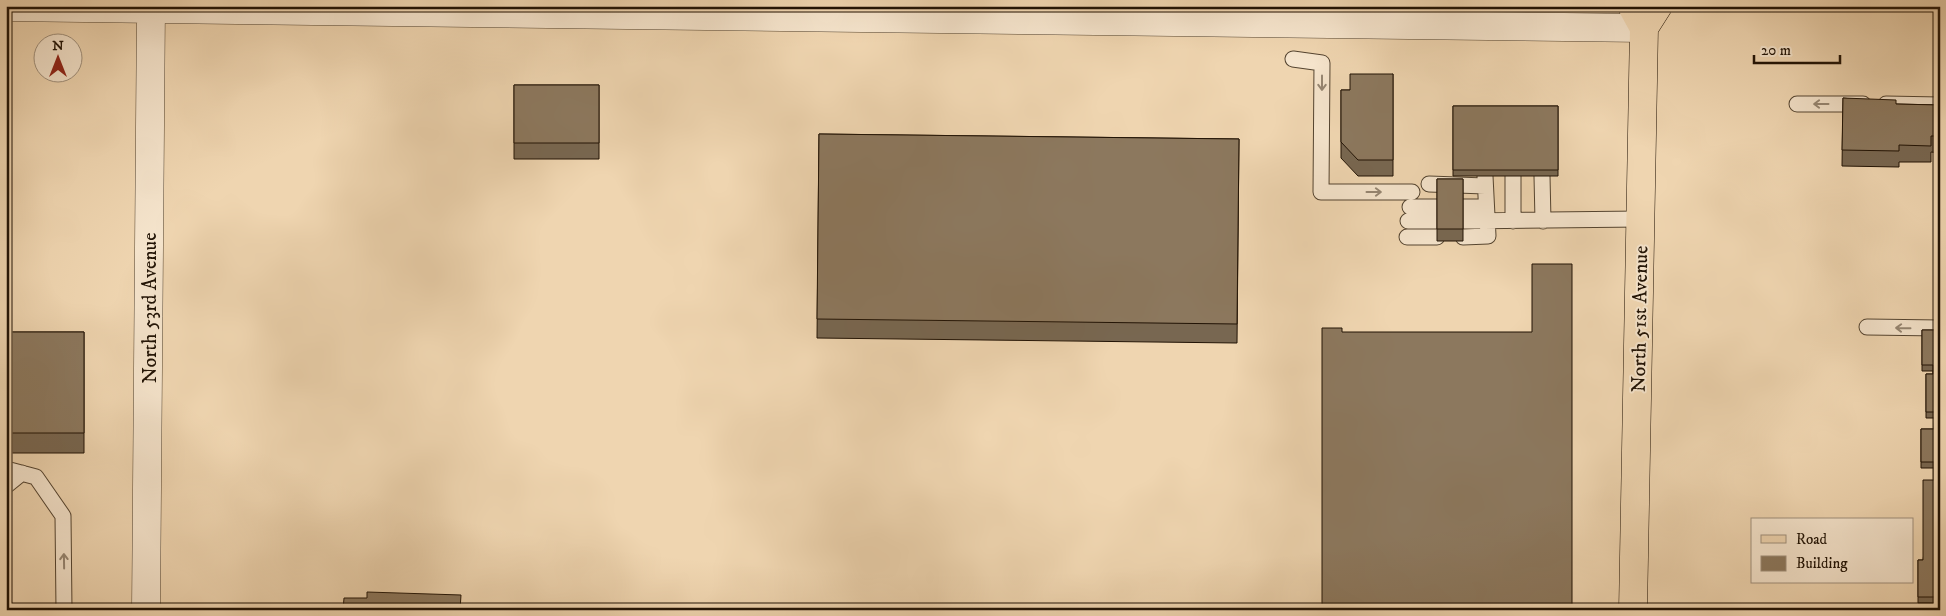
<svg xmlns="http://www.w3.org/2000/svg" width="1946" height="616" font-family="'IM FELL DW Pica',serif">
<rect width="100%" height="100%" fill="#efd5b0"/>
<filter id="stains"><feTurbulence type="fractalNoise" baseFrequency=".004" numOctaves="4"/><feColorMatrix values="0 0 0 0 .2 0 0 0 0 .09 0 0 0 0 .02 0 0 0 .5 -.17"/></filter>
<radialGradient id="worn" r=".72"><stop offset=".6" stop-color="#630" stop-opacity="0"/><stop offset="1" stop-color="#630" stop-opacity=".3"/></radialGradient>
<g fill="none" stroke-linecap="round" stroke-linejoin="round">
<defs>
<path id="lane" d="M1293 59 1322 63 1321 192H1412
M1797 104H1863
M1886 104 1940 105
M1513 176V221
M1542 176 1543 221
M1429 184 1485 186
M1410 207H1437
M1463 207H1486
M1408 221H1437
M1463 221 1641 219
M1407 237H1437
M1463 237 1488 236 1485 176
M1867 327 1940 328
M6 469 36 477 63 516 64 610
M6 486 22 473"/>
<path id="street" d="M6 7 1644 28
M146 610 151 6"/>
<path id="primary" d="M1632 6 1644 28
M1633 610 1644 28 1658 6"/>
</defs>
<use href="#lane" stroke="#544430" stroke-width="17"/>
<use href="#street" stroke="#544430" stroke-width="29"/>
<use href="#primary" stroke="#211305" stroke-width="29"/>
<use href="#lane" stroke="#f5e4cc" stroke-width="15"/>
<use href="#street" stroke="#f5e4cc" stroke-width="28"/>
<use href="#primary" stroke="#efd5b0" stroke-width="28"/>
</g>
<path fill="#786751" stroke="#211305" d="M1393 74V176H1358L1341 158V90H1350Z
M514 85H599V159H514Z
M1843 98 1896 104 1940 105V153L1931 152V162H1899V167L1842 166Z
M1453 106H1558V176H1453Z
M819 134 1239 139 1237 343 817 338Z
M1437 179H1463V241H1437Z
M1922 330H1940V603H1918V560H1923L1934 480V468H1921V429H1934V418H1926V374H1933V371H1922Z
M6 332H84V453H6Z"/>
<path fill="#8c785e" stroke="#211305" d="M1350 74H1393V160H1358L1341 142V90H1350Z
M514 85H599V143H514Z
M1843 98 1896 100V104L1940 105V136H1931V146L1899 145V151L1842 150Z
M1453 106H1558V170H1453Z
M819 134 1239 139 1237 324 817 319Z
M1437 179H1463V229H1437Z
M1532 264H1572V610H1322V328H1342V332H1532Z
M1922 330H1940V597H1918V560H1923V480H1934V462H1921V429H1934L1935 412H1926V374H1933V365H1922Z
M6 332H84V433H6Z
M367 592 461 595 460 610H343L344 598H367Z"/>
<defs><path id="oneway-shaft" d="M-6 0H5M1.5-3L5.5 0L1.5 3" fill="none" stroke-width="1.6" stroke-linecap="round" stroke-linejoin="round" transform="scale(1.25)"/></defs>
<g stroke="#968672">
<use href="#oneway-shaft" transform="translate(1322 83) rotate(90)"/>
<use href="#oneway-shaft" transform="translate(1821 104) rotate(-180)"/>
<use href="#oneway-shaft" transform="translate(1374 192)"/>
<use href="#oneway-shaft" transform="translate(1903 328) rotate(-179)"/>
<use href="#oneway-shaft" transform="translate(64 561) rotate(-91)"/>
</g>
<g text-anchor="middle" stroke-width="4" stroke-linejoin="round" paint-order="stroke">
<g font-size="20" fill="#211305" stroke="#f5e4cc">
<text transform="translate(149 308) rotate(-90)" y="7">North 53rd Avenue</text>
<text transform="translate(1639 319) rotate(-89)" y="7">North 51st Avenue</text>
</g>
</g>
<rect width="1946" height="616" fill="none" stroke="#efd5b0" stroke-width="25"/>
<rect x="8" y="8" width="1931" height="601" fill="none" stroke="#211305" stroke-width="2.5"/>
<rect x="12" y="12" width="1921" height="591" fill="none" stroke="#211305"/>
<rect x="1751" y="518" width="162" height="65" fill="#f5e4cc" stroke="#a0907c"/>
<rect x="1761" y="535" width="25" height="8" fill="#efd5b0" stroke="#a0907c"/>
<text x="1796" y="544" font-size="15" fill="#211305">Road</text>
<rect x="1761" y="556" width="25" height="15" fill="#8c785e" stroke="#a0907c"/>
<text x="1796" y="568" font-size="15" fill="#211305">Building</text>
<g transform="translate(58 58)"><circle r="24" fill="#f5e4cc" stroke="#a0907c"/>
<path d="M0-4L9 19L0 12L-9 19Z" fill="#8f2418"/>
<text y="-8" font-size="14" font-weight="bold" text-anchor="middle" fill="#211305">N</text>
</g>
<path d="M1754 55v8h86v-8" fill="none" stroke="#211305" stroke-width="2.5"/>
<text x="1761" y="55" font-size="15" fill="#211305" stroke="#f5e4cc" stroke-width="4" paint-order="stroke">20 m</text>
<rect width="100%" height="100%" filter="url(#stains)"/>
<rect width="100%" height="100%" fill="url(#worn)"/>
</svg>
